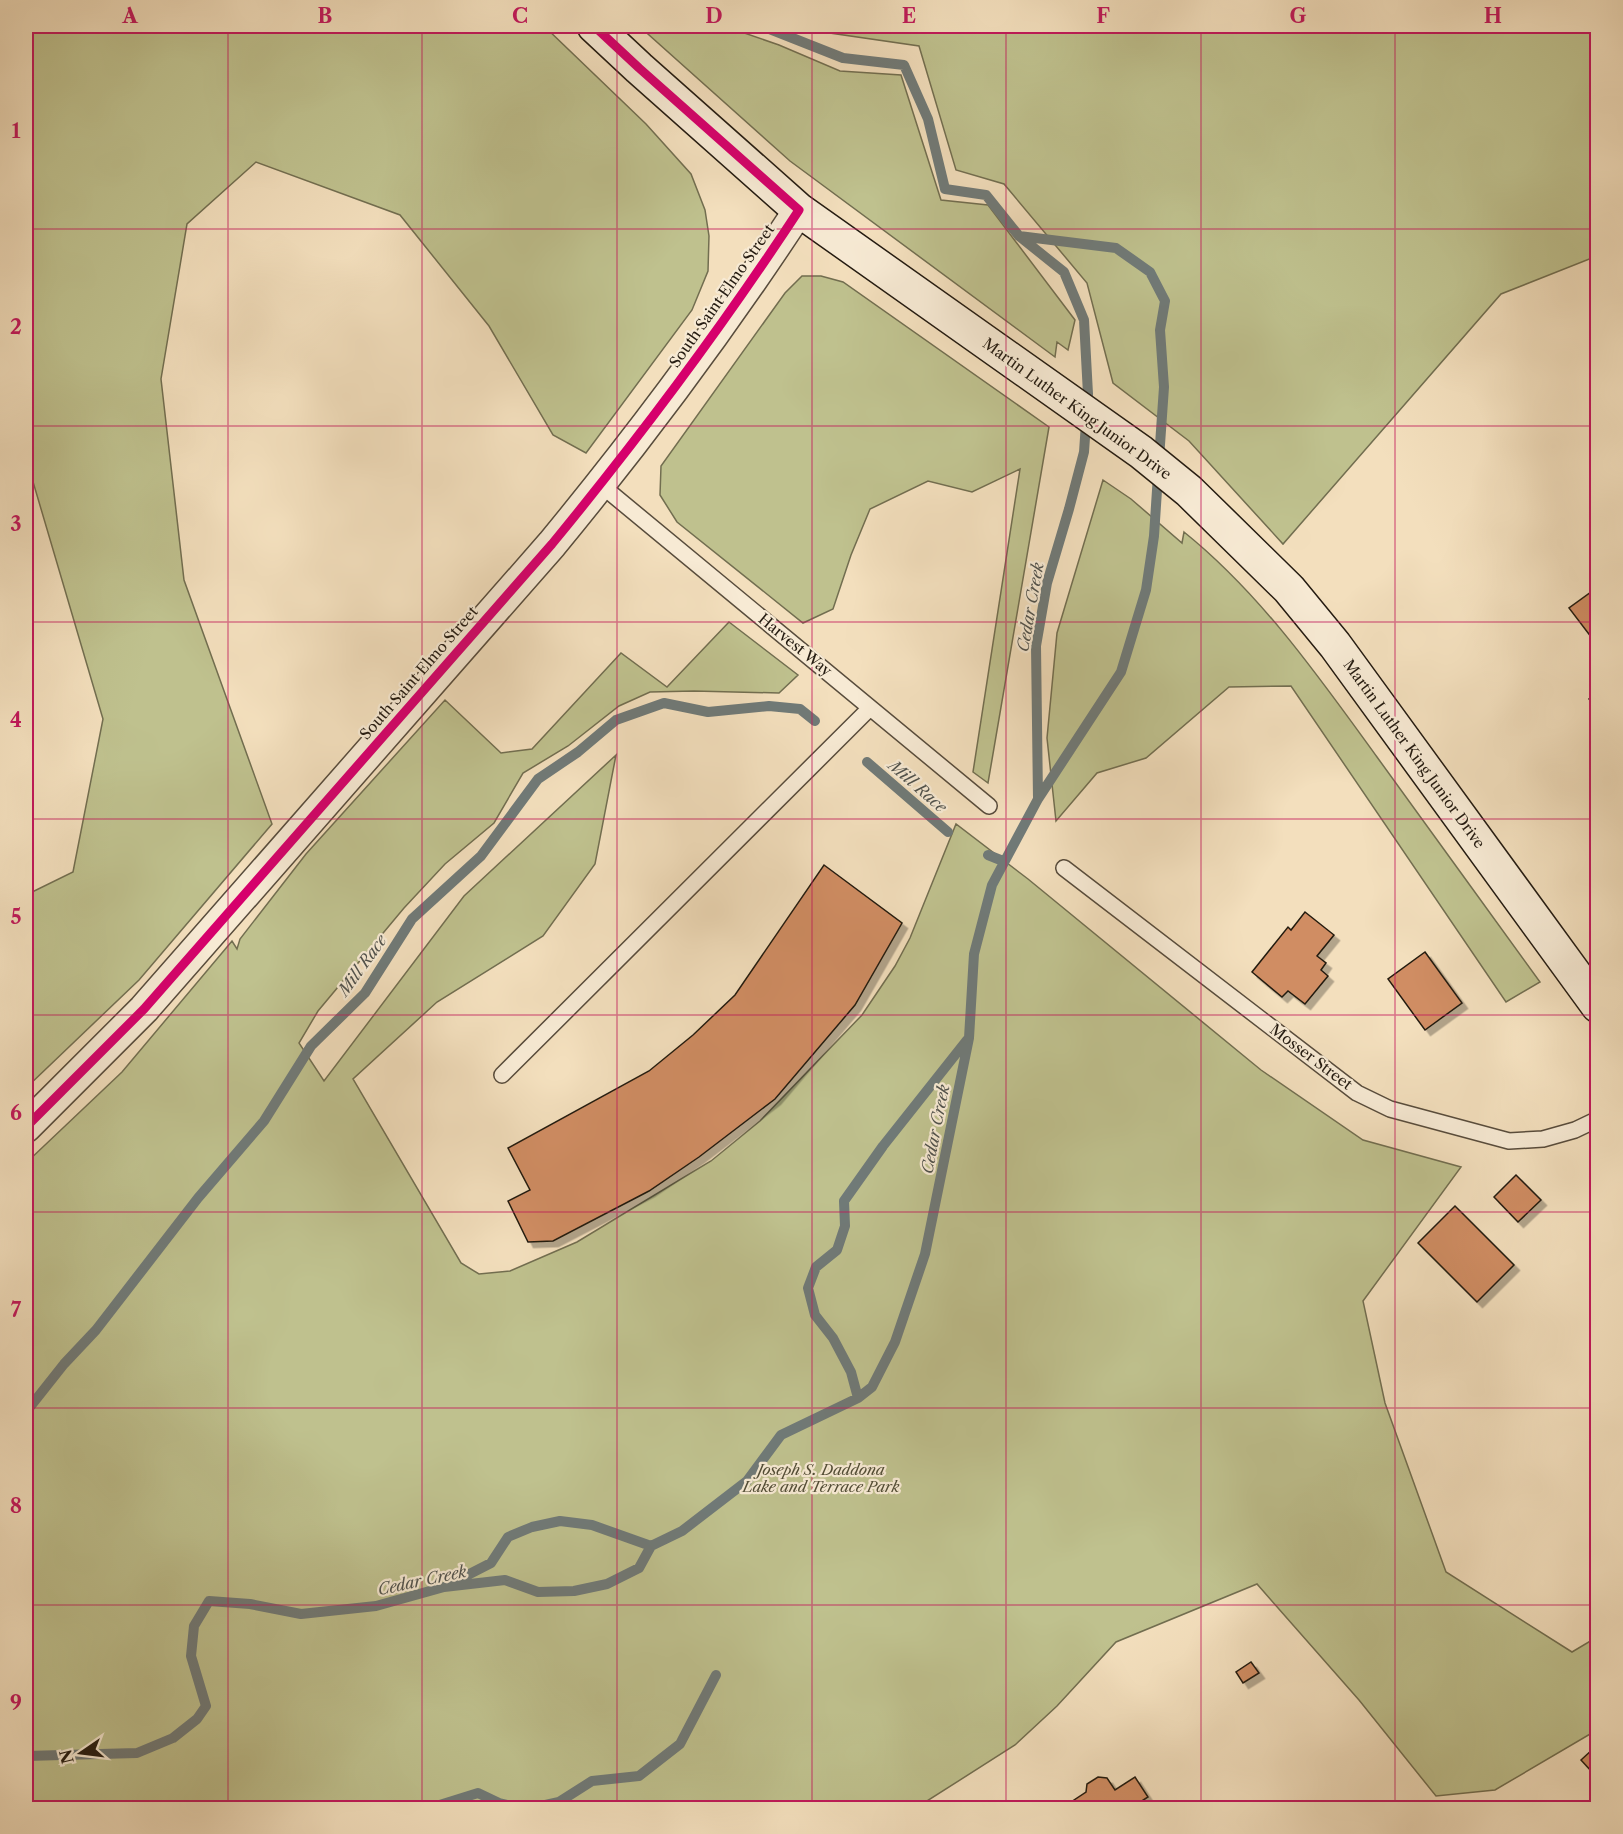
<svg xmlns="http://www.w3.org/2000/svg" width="1623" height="1834" font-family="'Libre Caslon Text',serif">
<defs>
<filter id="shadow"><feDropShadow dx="5.5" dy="5.5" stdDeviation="0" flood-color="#0004"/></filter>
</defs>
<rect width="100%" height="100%" fill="#f3dfbd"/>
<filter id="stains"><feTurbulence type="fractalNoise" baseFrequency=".00333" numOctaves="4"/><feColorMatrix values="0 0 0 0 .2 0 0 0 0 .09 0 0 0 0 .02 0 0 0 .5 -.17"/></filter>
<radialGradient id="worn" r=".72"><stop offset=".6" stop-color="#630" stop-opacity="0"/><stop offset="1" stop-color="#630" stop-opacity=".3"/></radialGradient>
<path fill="#bfc18e" stroke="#726e50" stroke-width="1.5" d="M26 26H544L646 124 691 174 705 210 709 236 708 271 692 310 586 453 553 435 489 326 400 215 256 162 187 224 161 379 184 580 272 824 139 980 26 1088V895L73 872 103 719 26 458Z
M639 26H724L779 45 840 71 901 75 941 200 988 205 1075 320 1068 350 1057 342 1055 357 790 161Z
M801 26H1597V256L1501 294 1283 544 1189 441 1113 383 1087 283 1004 184 956 170 919 46 809 30Z
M802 276H821L843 282 1049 427 988 783 973 772 1020 469 972 492 928 481 870 509 851 555 833 609 803 623 677 522 660 495 661 466 785 293Z
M1103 480 1131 499 1182 543 1184 532C1261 594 1319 677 1377 757 1431 832 1486 907 1540 982L1506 1002 1291 686 1229 687 1146 758 1097 773 1056 821 1047 738 1057 633Z
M729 622 798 675 779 693 694 691 650 692 619 706 568 746 523 773 494 823 445 864 404 908 318 1011 299 1043 324 1081 464 896 616 755 595 864 543 936 437 1002 353 1079 461 1263 479 1274 510 1271 577 1242 711 1161 760 1121 862 1015 895 966 910 938 956 824 1028 879 1261 1070 1363 1140 1461 1167 1363 1301 1385 1403 1446 1572 1572 1652 1597 1637V1730L1495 1790 1436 1796 1359 1700 1257 1584 1116 1642 1057 1706 1015 1745 916 1808H26V1163L122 1072 232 941 237 949 240 939 306 854 445 700 501 753 532 749 621 653 667 687Z"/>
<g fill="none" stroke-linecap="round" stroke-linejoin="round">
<path stroke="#707a78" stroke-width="10" d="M1019 236 1116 248 1150 272 1165 301 1160 330 1164 387 1159 459
M867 762 948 832
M1038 799 1121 672 1146 590 1154 536 1158 475
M988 855 1003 861
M858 1398 851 1372 833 1338 815 1315 808 1288 816 1267 837 1250 845 1226 844 1201 883 1146 967 1040
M26 1412 64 1364 96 1330 198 1198 264 1121 311 1046 365 993 412 919 481 856 538 779 578 752 616 720 664 703 708 712 769 706 800 709 815 721
M450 1584 491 1563 508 1537 532 1527 560 1521 592 1525 651 1546
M26 1756 137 1753 173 1738 197 1719 206 1706 191 1656 194 1626 209 1601 250 1604 301 1614 376 1606 444 1587 505 1580 538 1592 574 1591 607 1584 639 1568 651 1546 682 1531 747 1481 781 1435 858 1398 872 1387 895 1342 925 1254 969 1038 974 954 992 885 1038 799 1036 646 1047 583 1069 509 1084 452 1088 394 1084 320 1064 272 1019 236 986 195 945 189 928 119 904 65 843 58 762 26
M26 1797V1803
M430 1808 478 1793 499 1803 519 1808
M532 1808 559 1802 592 1781 639 1776 680 1744 716 1675"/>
</g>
<path fill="#d08d63" stroke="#241b11" stroke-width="1.5" filter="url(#shadow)" d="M1598 587V646L1569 608Z
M1598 693V711L1589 699Z
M824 865 902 923 855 1005 775 1099 699 1157 649 1191 553 1241 528 1242 508 1201 530 1190 508 1148 649 1071 693 1035 735 995Z
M1305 912 1334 935 1317 956 1326 963 1321 970 1328 976 1305 1004 1288 991 1282 997 1252 972 1288 927 1291 930Z
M1425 952 1462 1003 1425 1030 1388 979Z
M1516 1175 1541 1200 1518 1222 1494 1197Z
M1455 1206 1514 1265 1477 1302 1418 1243Z
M1251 1662 1259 1673 1243 1683 1236 1672Z
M1593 1749 1598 1754V1769L1593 1773 1581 1760Z
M1098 1777 1107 1778 1115 1790 1135 1777 1148 1797 1131 1808H1066L1065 1806 1086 1792 1087 1784Z"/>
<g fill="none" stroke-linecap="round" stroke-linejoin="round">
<defs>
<path id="service" d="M601 485 989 806
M1064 868 1357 1093 1390 1109 1509 1141 1543 1139 1575 1130 1598 1119
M502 1075 870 708"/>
<path id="minor" d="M26 1127 144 1009 552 544C640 437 723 326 799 210"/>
<path id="secondary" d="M594 26 639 68 799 210 1141 452 1189 491 1289 589 1335 645 1598 1006"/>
</defs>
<use href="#service" stroke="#584c3c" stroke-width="18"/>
<use href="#minor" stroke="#584c3c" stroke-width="33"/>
<use href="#secondary" stroke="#241b11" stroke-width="36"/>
<use href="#service" stroke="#f7ead4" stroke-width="15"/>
<use href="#minor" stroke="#f7ead4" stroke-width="30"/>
<use href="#secondary" stroke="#f7ead4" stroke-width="33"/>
<defs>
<path id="cycleway" d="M26 1127 144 1009 552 544C640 437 723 326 799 210L639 68 594 26"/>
</defs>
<use href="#cycleway" stroke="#f7ead4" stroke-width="13"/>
<use href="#cycleway" stroke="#d6006c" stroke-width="9"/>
</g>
<path fill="none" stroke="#c2185b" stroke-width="1.5" stroke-opacity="0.55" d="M228 26V1808M422 26V1808M617 26V1808M812 26V1808M1006 26V1808M1201 26V1808M1395 26V1808M26 229H1598M26 426H1598M26 622H1598M26 819H1598M26 1015H1598M26 1212H1598M26 1408H1598M26 1605H1598"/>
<g text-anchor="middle" stroke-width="4.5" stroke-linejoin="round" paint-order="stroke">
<g font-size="15" fill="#241b11" stroke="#f7ead4">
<text transform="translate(722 296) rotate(-55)" y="5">South Saint Elmo Street</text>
<text transform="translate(1077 409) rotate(36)" y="5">Martin Luther King Junior Drive</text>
<text transform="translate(795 645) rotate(39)" y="5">Harvest Way</text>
<text transform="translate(419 673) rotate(-49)" y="5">South Saint Elmo Street</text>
<text transform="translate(1414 754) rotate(54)" y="5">Martin Luther King Junior Drive</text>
<text transform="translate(1311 1057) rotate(37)" y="5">Mosser Street</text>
</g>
<g font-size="15" font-style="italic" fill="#524d36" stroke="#f7ead4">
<text x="821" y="1475">Joseph S. Daddona<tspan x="821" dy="17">Lake and Terrace Park</tspan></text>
</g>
<g font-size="16" font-style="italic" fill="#50524d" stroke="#f7ead4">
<text transform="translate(1030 607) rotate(-80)" y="6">Cedar Creek</text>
<text transform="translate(918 786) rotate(41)" y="6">Mill Race</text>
<text transform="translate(362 965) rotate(-54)" y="6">Mill Race</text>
<text transform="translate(935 1129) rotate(-79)" y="6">Cedar Creek</text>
<text transform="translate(422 1580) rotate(-12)" y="6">Cedar Creek</text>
</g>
</g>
<rect width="1623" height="1834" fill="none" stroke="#f3dfbd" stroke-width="66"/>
<g transform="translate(81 1753) rotate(256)" stroke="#f7ead4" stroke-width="4.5" paint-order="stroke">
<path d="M0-4.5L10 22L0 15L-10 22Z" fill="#241b11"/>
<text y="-9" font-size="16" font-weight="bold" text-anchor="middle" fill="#241b11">N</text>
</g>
<rect x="33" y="33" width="1557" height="1768" fill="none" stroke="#c2185b" stroke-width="2"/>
<g font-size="20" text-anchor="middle" font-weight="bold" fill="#c2185b">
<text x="130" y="23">A</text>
<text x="325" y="23">B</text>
<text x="520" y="23">C</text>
<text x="714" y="23">D</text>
<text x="909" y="23">E</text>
<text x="1103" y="23">F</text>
<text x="1298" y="23">G</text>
<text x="1493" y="23">H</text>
<text x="16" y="138">1</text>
<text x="16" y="334">2</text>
<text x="16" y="531">3</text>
<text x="16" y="727">4</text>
<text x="16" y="924">5</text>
<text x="16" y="1120">6</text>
<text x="16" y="1317">7</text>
<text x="16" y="1513">8</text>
<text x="16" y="1710">9</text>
</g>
<rect width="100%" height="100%" filter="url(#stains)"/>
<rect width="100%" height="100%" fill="url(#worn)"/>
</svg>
